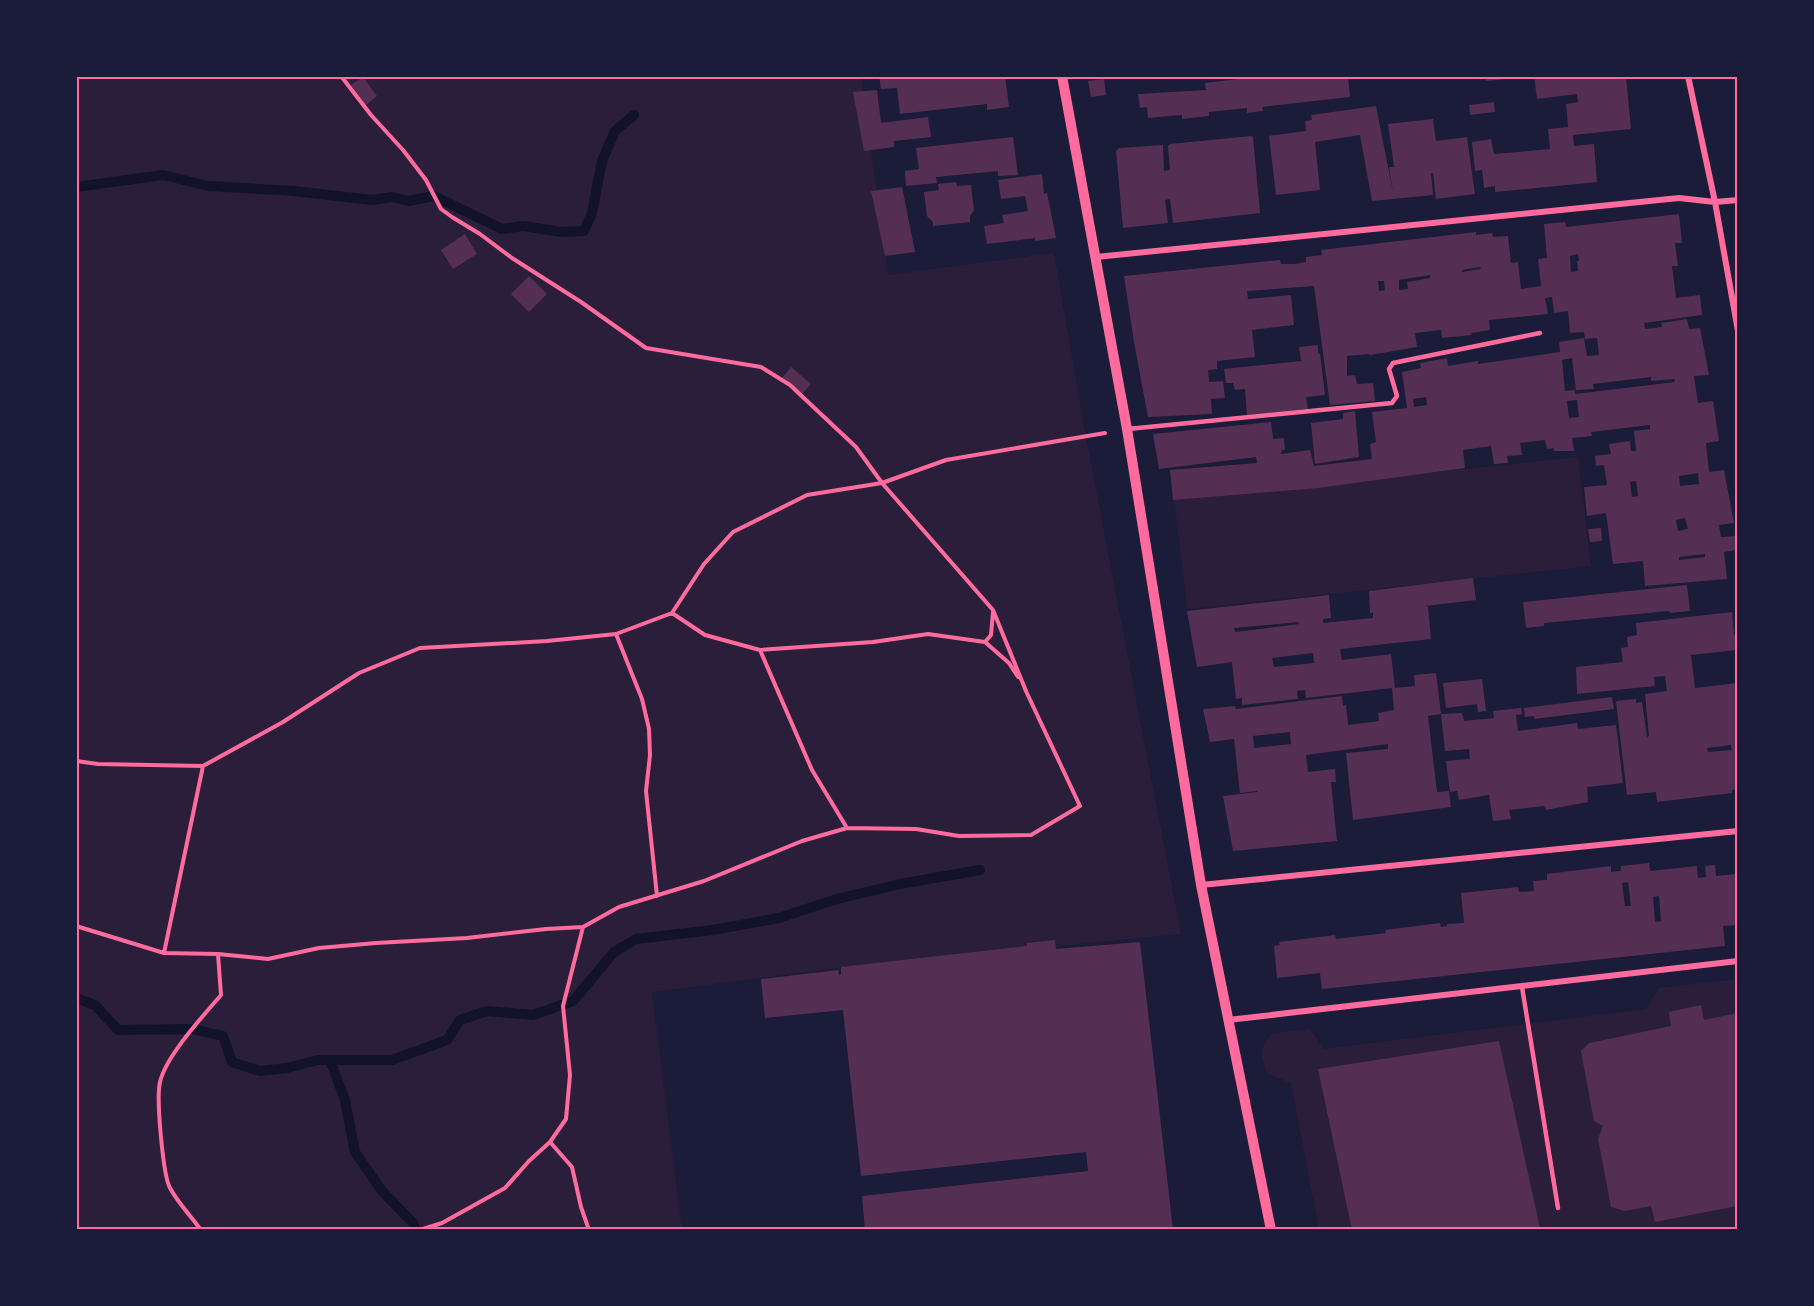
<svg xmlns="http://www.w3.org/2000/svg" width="1814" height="1306" font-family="Manrope,sans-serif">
<rect width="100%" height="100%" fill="#1b1b3a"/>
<path fill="#2a1e3b" d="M76 77H861L888 275 1054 253 1085 432 1181 934 837 968 652 992 682 1229H77Z
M1578 457 1591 566 1187 609 1174 498 1316 485Z
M1737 979V1229H1319L1291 1083 1266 1073 1261 1050 1272 1033 1310 1029 1324 1049 1646 1009 1659 988Z"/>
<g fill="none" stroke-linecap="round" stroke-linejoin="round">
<path stroke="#12122b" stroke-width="10" d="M76 187 163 175 208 186 294 191 372 200 392 197 409 201 434 196 502 229 523 226 562 232 584 231 592 213 602 161 615 131 634 115
M76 998 95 1005 118 1030 193 1029 223 1036 232 1062 260 1071 287 1068 318 1060H392L447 1040 460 1020 487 1011 533 1015 573 1001 614 952 636 939 713 930 779 918 837 899 900 884 980 870
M330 1060 345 1100 355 1152 382 1191 413 1223 416 1230"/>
</g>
<path fill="#542f53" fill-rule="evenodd" d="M879 76H1005L1009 107 987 110V104L900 114 897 88 881 89Z
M1262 76H1348L1350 97 1262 107 1263 111 1247 113V108L1209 112V116L1182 119V115L1148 118 1147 107 1140 108 1138 94 1206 90 1205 83Z
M1485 76H1517V78L1486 81Z
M1534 76H1626L1631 129 1573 135 1574 146 1594 144 1597 182 1495 192V186L1484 188 1482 170 1475 171 1472 142 1491 139 1494 154 1550 149 1548 129 1568 127 1566 104 1578 102 1577 94 1537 99Z
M363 77 377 96 366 105 351 85Z
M1104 79 1106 95 1091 97 1088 81Z
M877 90 881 123 928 117 931 137 894 141V147L864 151 853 92Z
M1494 102 1495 112 1470 115 1469 105Z
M1376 106 1393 192 1389 167H1394L1388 124 1433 119 1436 141 1467 137 1475 194 1436 199 1433 173H1431L1433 195 1372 201 1360 135 1315 142 1320 190 1276 195 1269 136 1306 131 1305 121 1312 120 1311 115Z
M1251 136 1253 137 1260 213 1173 223 1170 199 1165 200 1168 223 1123 228 1116 151 1119 148 1163 145 1164 171 1170 170 1168 146 1170 144Z
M1013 137 1018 175 998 176V171L936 177 937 183 906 186 905 171 919 169 916 148Z
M1042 174 1044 194 1047 193 1056 238 1035 241V238L987 244 984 226 1004 223 1002 215 1028 211 1025 196 1001 199 998 180Z
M956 182 957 186 971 185 974 210 970 216V222L933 226V222L927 216 924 192 939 190 938 184Z
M902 187 915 252 885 256 871 191Z
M1679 214 1682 243H1675L1678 266H1672L1676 298 1700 295 1702 315 1644 323 1645 329 1662 327 1661 323 1687 319 1689 329 1700 328 1709 375 1694 376 1698 403 1713 401 1719 441 1706 443 1709 472 1724 470 1734 523 1719 525 1721 537 1736 536 1737 544V550L1724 552 1727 579 1645 586 1643 561 1613 564 1606 513 1587 516 1584 487 1607 485 1604 465 1596 466 1595 456 1611 454 1609 444 1630 441 1631 451H1636L1634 431 1650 429V425L1591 432 1592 436 1572 438 1574 451H1554V448L1547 449 1545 440 1520 443 1522 455 1507 456 1508 463 1494 464 1491 446 1463 450 1465 468 1318 488 1173 500 1170 470 1257 463 1256 457 1159 469 1153 434 1271 422 1273 439 1284 438 1285 450H1282L1281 454 1310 450 1314 466 1372 459 1370 444 1376 442 1372 412 1407 408 1402 372 1421 368 1420 363 1447 358 1448 366 1478 361V364L1560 352 1559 342 1584 338 1587 356 1599 355 1597 338 1585 339 1584 332 1570 333 1568 311 1554 313 1552 297 1545 298 1548 314 1489 320 1490 330 1471 333 1472 335 1442 338 1441 330 1415 333 1417 347 1370 355 1369 354 1347 356V376L1355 375 1357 384 1373 383 1375 401 1330 405 1314 286 1247 291 1248 299 1291 295 1294 325 1252 330 1255 357 1217 361V369L1208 370 1209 382 1223 381 1225 398 1211 399 1212 414 1148 417 1134 342 1124 276 1280 260 1281 264H1295L1306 262V257L1322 255 1321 250 1476 232V235L1492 233 1493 237 1508 236 1511 263 1518 262 1521 289 1541 286 1538 259 1547 258 1544 224 1565 222 1566 227ZM1578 254 1579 261H1577L1578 271 1571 272 1570 256ZM1480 267 1481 269 1462 272V270ZM1430 275V278L1407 282 1408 289 1399 290V280ZM1378 281H1384L1385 290 1379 291ZM1572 358 1576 390 1594 389 1593 384 1651 377V381L1674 379 1675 382 1575 394V390L1565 391 1562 360ZM1426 397 1427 405 1414 407 1413 399ZM1577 400 1579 417 1569 418 1567 401ZM1698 473 1699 484 1680 486 1679 476ZM1636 481 1638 496 1632 497 1630 482ZM1685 518 1688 529 1678 531 1676 520ZM1705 554V557L1679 560V557Z
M465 234 477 254 453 269 441 250Z
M529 276 547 294 529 312 511 294Z
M1318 345V354L1320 353 1325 395 1306 397 1308 409 1247 415 1245 389 1235 390 1233 383H1226L1224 369 1301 361 1299 347Z
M791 367 811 384 802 394 782 378Z
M1355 411 1359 457 1315 464 1311 423 1343 419V413Z
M1601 528 1602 541 1590 542 1588 529Z
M1473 578 1476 600 1425 606 1428 607 1431 639 1340 649 1342 660 1391 654 1395 688 1415 686 1414 675 1436 673 1441 714 1428 716 1437 792 1449 791 1451 807 1353 820 1346 753 1388 749V744L1306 755 1308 772 1335 769 1336 782H1331L1337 841 1233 851 1223 796 1257 792V791L1240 793 1234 739 1210 742 1203 709 1235 706 1236 709 1342 696 1343 706 1346 705 1348 725 1379 721 1378 713 1394 710 1392 688 1306 698 1305 690 1297 691 1298 699 1242 705V698L1236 699 1232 662 1197 667 1187 611 1329 595 1331 618 1323 619V623L1373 618V613H1370L1369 591ZM1298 622 1299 624 1235 632 1234 628ZM1313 653 1314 663 1274 667 1272 658ZM1290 732 1291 744 1254 748 1253 736Z
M1687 585 1690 611 1670 613 1669 611 1544 623V626L1526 628 1523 602Z
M1732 612 1734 635H1737V650L1691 655 1695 688 1737 683V789L1732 790V793L1657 802 1656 792 1627 795 1616 701 1636 699V703L1642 702 1647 737 1649 736 1645 694 1667 691 1665 676 1654 677 1655 686 1577 694 1576 667 1623 662 1621 648 1628 647 1627 637 1637 635 1636 623ZM1731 745 1732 750 1708 752 1707 748Z
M1482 679 1486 711 1478 712 1477 704 1446 708 1443 683Z
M1612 697 1614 709 1534 719V716L1525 717 1524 708Z
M1521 708 1522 714 1516 715 1518 731 1577 723 1578 729 1616 725 1623 783 1587 787 1588 802 1546 810 1544 806 1509 810 1511 819 1493 821 1489 795 1459 800 1457 791 1450 792 1446 761 1470 759 1469 749 1445 751 1441 714 1462 713 1464 721 1494 718 1493 711Z
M1649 863 1650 871 1697 866 1698 878 1706 877 1705 866 1715 865 1716 876 1737 874V925L1723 926 1725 946 1322 989 1320 973 1277 978 1274 946 1280 945 1279 942 1335 935 1336 939 1386 933 1385 930 1440 923 1441 927 1447 926V924L1464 923 1461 893 1518 887 1519 892 1534 891 1533 881 1547 880V874L1611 866V872L1621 871V866ZM1628 882 1631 906H1625L1622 883ZM1659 896 1661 921 1655 922 1653 897Z
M1055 940 1056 949 1140 942 1173 1230H865L862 1196 1088 1171 1086 1152 861 1176 843 1010 765 1018 761 979 838 970 839 975 841 974V967L1027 946V943Z
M1701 1005 1704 1020 1737 1013V1206L1655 1222 1651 1206 1625 1211 1611 1207 1598 1139 1603 1126 1594 1121 1581 1051 1589 1043 1671 1026 1669 1012Z
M1499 1041 1540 1228 1352 1230 1318 1069Z"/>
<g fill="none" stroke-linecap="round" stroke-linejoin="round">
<path stroke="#ff6b9d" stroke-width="4" d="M341 76 371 115 403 150 426 180 441 209 452 217 480 234 512 258 581 302 646 348 761 367 790 385 856 447 882 483 946 460 1105 433
M672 613 705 635 760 650 873 642 928 634 985 642 1009 663 1018 677
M616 634 642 699 649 729 650 755 646 791 657 896
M985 642 991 635 993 612
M760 650 812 770 847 828 916 829 959 836 1031 835 1080 806 1025 689
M76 761 98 764 203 766 283 722 359 673 420 648 547 641 616 634 672 613 704 564 733 532 807 495 882 483 993 610 1026 691
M76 926 164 953 218 954 268 959 319 948 376 943 467 938 546 929 583 927 619 907 704 881 802 841 847 828
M164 953 203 766
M550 1142 572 1167 581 1207 589 1230
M201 1230C191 1216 178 1203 170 1188 163 1175 156 1098 160 1082 166 1056 203 1016 221 995L218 954
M420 1230 442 1223 505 1188 529 1161 550 1142 566 1119 570 1075 563 1006 583 927"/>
<path stroke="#ff6b9d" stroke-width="4.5" d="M1128 429 1392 403 1397 396 1389 369 1393 363 1540 333
M1522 987 1558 1208"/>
<path stroke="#ff6b9d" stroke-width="6" d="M1688 76 1715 202 1738 331
M1096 257 1679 198 1715 202 1738 200
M1201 885 1738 831
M1228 1020 1738 961"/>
<path stroke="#ff6b9d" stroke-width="10" d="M1062 76 1127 429 1201 885 1271 1230"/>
</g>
<rect width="1814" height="1306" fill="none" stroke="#1b1b3a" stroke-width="156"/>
<rect x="78" y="78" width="1658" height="1150" fill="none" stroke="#ff6b9d" stroke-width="2"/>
</svg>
